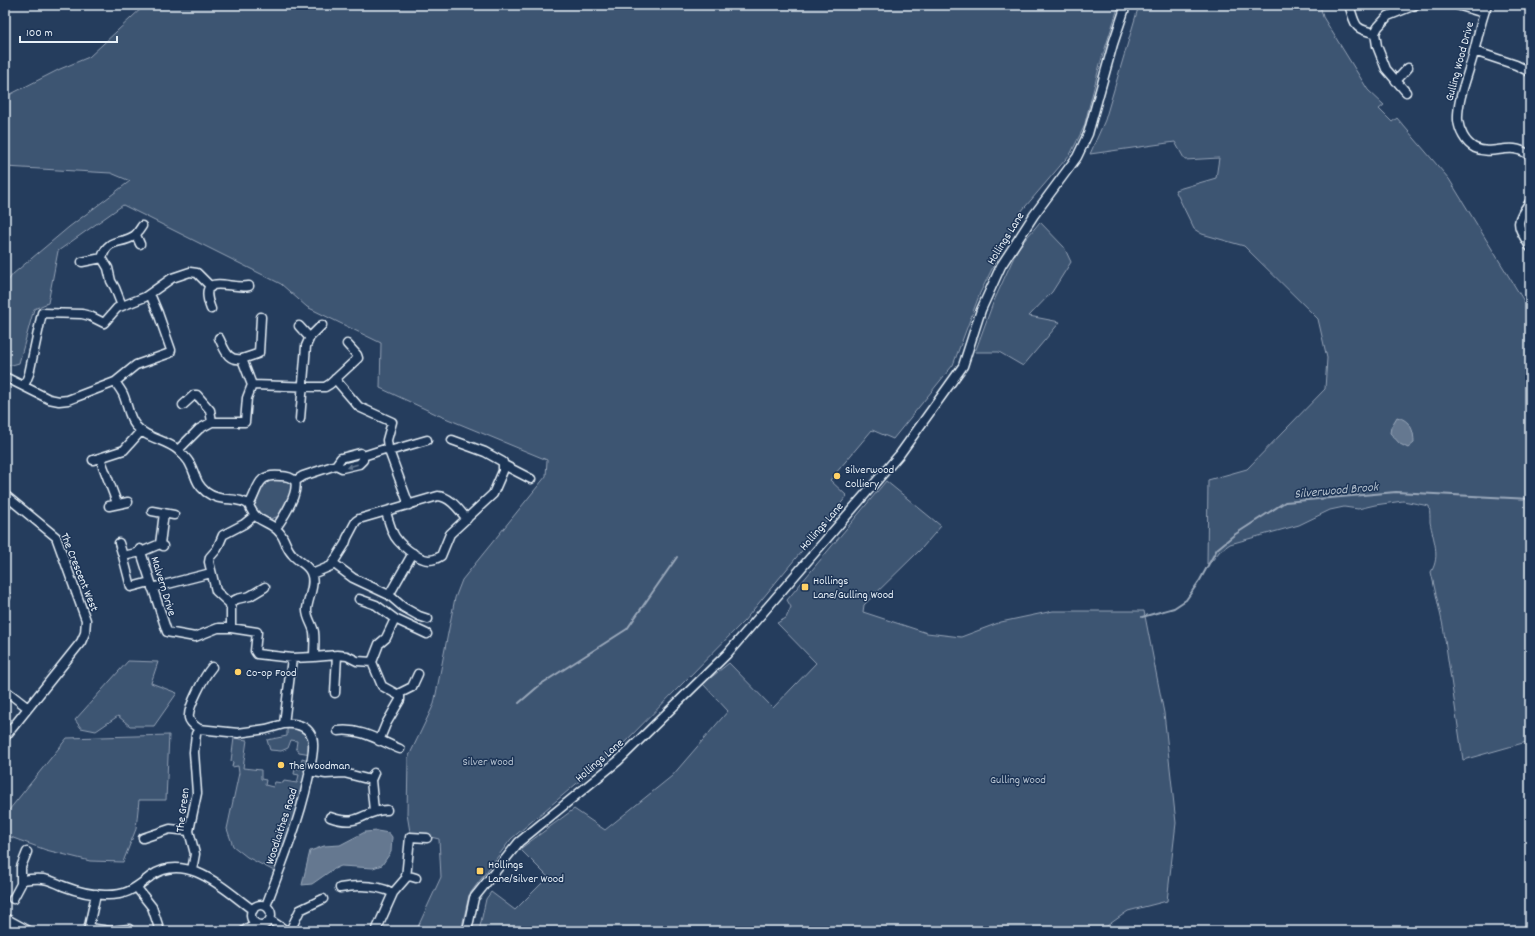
<svg xmlns="http://www.w3.org/2000/svg" width="1535" height="936" font-family="Dekko,sans-serif">
<rect width="100%" height="100%" fill="#253d5d"/>
<filter id="ink" filterUnits="userSpaceOnUse"><feTurbulence type="fractalNoise" baseFrequency=".025" numOctaves="2"/><feDisplacementMap in="SourceGraphic" scale="8" xChannelSelector="R" yChannelSelector="G"/><feConvolveMatrix kernelMatrix="1 2 1 2 8 2 1 2 1" color-interpolation-filters="sRGB"/></filter>
<g filter="url(#ink)">
<path fill="#3e5472" stroke="#93a2b5" d="M145 5H1119L1100 64 1084 127 1071 153 1020 213 980 293 953 365 893 439 872 430 830 480 847 496 744 621 621 746 511 839 469 895 461 931H416L441 877 439 839 410 832 407 814 408 758 434 704 455 598 462 580 546 476 547 460 438 415 380 388 381 343 307 307 281 284 123 205 58 251 48 303 34 309 19 363 5 367V285L13 274 69 227 130 181 111 173 5 167V97L60 69 89 57Z
M1139 5H1320L1323 17 1368 90 1384 105 1379 109 1392 122 1397 118 1449 179 1530 311V741L1463 760 1443 626 1431 572C1441 556 1433 539 1430 522 1430 517 1430 512 1429 506L1403 501 1375 505 1358 509 1344 507 1330 510 1299 525 1230 544 1220 551 1211 562 1207 564 1208 480 1247 469 1325 389 1327 358 1318 319 1244 246 1202 234 1194 229 1175 190 1216 178 1219 158 1185 160 1175 142 1090 154 1105 120Z
M1040 222 1064 247 1071 262 1052 292 1029 316 1060 322 1023 366 999 352H975L993 303 1018 248Z
M270 479 289 480 292 485 286 508 280 516 270 519 262 517 255 509 254 504 260 486Z
M886 481 941 526 922 548 864 605 863 612 927 633 961 637 1001 622 1053 611H1144L1164 713 1176 823 1167 901 1128 911 1100 931H479L486 899 491 892 515 910 548 877 520 849 574 809 605 830 672 776 728 711 703 684 729 663 773 708 816 663 777 623 786 618 791 607 787 600Z
M128 661 158 662 151 683 177 693 154 726H130L118 716 96 731 81 728 75 720Z
M294 728 306 733 314 743 311 754 299 752 296 748 297 741 291 740 288 748 281 751 270 750 267 740 287 736V729Z
M169 735 166 800H139L136 829 123 862 90 861 46 850 5 835V815L67 738Z
M234 738 247 740 243 768 261 770V779L266 780 265 785 273 787 275 782 283 783 284 781 297 783 299 775 294 774 295 768 300 769 302 758 311 761 278 873 247 857 233 846 227 829 239 773 238 766 232 767 233 762 231 761Z"/>
<path fill="#657890" stroke="#99a8ba" d="M1397 417C1410 420 1414 430 1414 443L1408 448 1400 444 1390 433 1391 427Z
M377 831 389 833 392 837 391 852 382 865 373 868 341 866 332 870 312 884 302 885 310 851 324 846 340 845 365 832Z"/>
<g fill="none" stroke-linecap="round" stroke-linejoin="round">
<path stroke="#99a8ba" stroke-width="2" d="M1142 617 1174 608 1186 600 1200 580 1217 549 1234 535 1285 502 1396 492 1530 499
M519 703 541 684 627 629 677 557"/>
<defs>
<path id="minor" d="M1349 5C1356 25 1353 29 1375 33
M1457 5 1484 13
M1487 5C1481 20 1478 36 1474 52 1469 73 1457 99 1458 120 1459 130 1465 143 1475 148 1494 157 1511 140 1530 156
M1474 51 1516 65 1530 72
M1396 81 1408 68
M1406 92 1386 69 1377 46 1375 33 1378 27 1388 16 1415 5
M1530 202C1514 224 1517 224 1530 247
M136 235 140 244
M82 262 102 258
M122 306 115 288 111 281 108 268 102 258C108 237 120 245 134 236 137 234 140 229 142 226
M211 309C196 270 230 290 249 286
M299 326 309 337
M219 338C225 350 227 361 242 359L252 385
M242 359 257 354 259 353 261 317
M5 377 49 399 59 401 68 400 115 382 136 365 170 353 171 350 158 313 150 294
M335 379 359 407 392 422 387 440 388 448 409 505
M115 382C118 386 121 390 123 394 128 405 128 417 136 426 147 439 165 439 178 450 182 454 187 458 190 464 196 475 195 483 206 492 220 503 239 496 249 505
M24 386 29 374 42 313 82 314 90 316 104 323 117 308 145 297 172 278 190 272 197 273 211 287
M183 405 194 395H197L210 410 212 422
M300 419 306 346 310 337 322 325
M178 450 199 429 212 422H245L247 398 252 385 318 387H325L330 384 358 358 357 355 347 344
M389 451 427 440
M363 456 388 448
M100 458 117 503
M93 460 124 450 141 431
M336 465 342 468 359 464 363 460V456
M504 465 531 479
M295 481 303 476 336 465 341 458 360 453 363 456
M5 495 56 537 86 620 85 633 81 642 5 737
M109 506 128 502
M152 511 174 515
M386 512C388 519 390 526 393 533 397 543 418 560 429 560 433 560 438 558 441 556L450 534 493 494 503 471V462L485 452 452 440
M254 516 244 524 223 535 217 549 210 557 209 562 216 591 229 603 231 608V628L257 632 255 651 257 654 292 658 314 657C314 649 315 640 314 632 313 625 306 617 307 609 308 598 316 584 311 573 308 564 298 562 292 554 286 548 285 539 280 533 269 519 257 525 249 505 259 489 256 473 281 476 286 476 291 477 295 481 299 493 283 518 276 528
M119 543 123 556
M160 544 164 513
M140 549 167 632 195 637 218 628H231
M333 563 353 578 389 595 403 607 419 616 428 619
M312 574 331 566 345 544 347 538 356 521 359 519 438 496C451 497 459 510 467 519
M150 582 131 587 123 556 141 552 160 544 163 546
M152 588 211 573
M389 595 413 553
M5 598 6 597
M359 599 376 605 395 619 386 638 379 644 372 662
M229 603 237 599 250 596 265 587
M395 619 427 634
M314 657 337 655 347 656 357 661 372 662 382 686 400 696V700L386 724 379 741
M5 690 28 708
M335 693 337 655
M398 694 412 687 418 674
M199 729 238 733 266 729 284 724 292 658
M199 729C195 726 190 723 189 718 187 708 205 675 212 667
M338 731C361 728 380 741 400 749
M309 771 326 774 344 773 371 780
M374 811 371 780 374 773
M330 817C361 828 362 810 387 810
M143 838 170 829 189 831
M192 870 195 854 189 831 197 793 194 752 196 734 199 729
M406 875 416 878
M22 880C29 879 36 878 43 879 50 880 57 883 63 886 76 891 91 895 105 895 127 896 135 888 151 876 187 851 225 890 253 910
M137 888 152 907 159 928
M340 888C357 885 377 885 393 893
M13 899 21 884V867L27 852
M251 915a10 10 0 1 1 20 0a10 10 0 1 1-20 0Z
M266 906C283 860 303 813 311 764 312 755 315 746 312 737 307 725 296 723 284 724
M5 918 29 931
M270 920 287 931
M89 928 110 931 129 929
M88 931 96 894
M244 931 255 923
M290 931 300 910 323 899
M376 931 393 893 406 878 410 837 427 838
M467 931 474 898 519 842 618 761 727 654 900 454 963 366 981 310 1001 266 1034 215 1077 157 1088 134 1113 44 1126 5"/>
</defs>
<use href="#minor" stroke="#e8f1f8" stroke-width="11"/>
<use href="#minor" stroke="#1d3557" stroke-width="8"/>
</g>
<defs><path id="oneway-solid" d="M-6-.8H1V-3.2L6.5 0L1 3.2V.8H-6Z"/></defs>
<use fill="#64778f" href="#oneway-solid" transform="translate(352 466) rotate(163)"/>
</g>
<g fill="#ffd166" stroke="#1d3557" stroke-width="1.5">
<circle cx="837" cy="476" r="4"/>
<rect x="801" y="583" width="8" height="8" rx="2"/>
<circle cx="238" cy="672" r="4"/>
<circle cx="281" cy="765" r="4"/>
<rect x="476" y="867" width="8" height="8" rx="2"/>
</g>
<g text-anchor="middle" stroke-width="3" stroke-linejoin="round" paint-order="stroke">
<g font-size="12" fill="#e8f1f8" stroke="#1d3557">
<text transform="translate(1459 61) rotate(-75)" y="4">Gulling Wood Drive</text>
<text transform="translate(1005 238) rotate(-58)" y="4">Hollings Lane</text>
<text transform="translate(821 526) rotate(-49)" y="4">Hollings Lane</text>
<text transform="translate(80 572) rotate(68)" y="4">The Crescent West</text>
<text transform="translate(164 586) rotate(73)" y="4">Malvern Drive</text>
<text transform="translate(599 760) rotate(-41)" y="4">Hollings Lane</text>
<text transform="translate(182 810) rotate(-83)" y="4">The Green</text>
<text transform="translate(281 826) rotate(-72)" y="4">Woodlaithes Road</text>
</g>
<g font-size="12" fill="#e8f1f8" stroke="#1d3557" text-anchor="start">
<text x="845" y="473">Silverwood<tspan x="845" dy="14">Colliery</tspan></text>
<text x="813" y="584">Hollings<tspan x="813" dy="14">Lane/Gulling Wood</tspan></text>
<text x="246" y="676">Co-op Food</text>
<text x="289" y="769">The Woodman</text>
<text x="488" y="868">Hollings<tspan x="488" dy="14">Lane/Silver Wood</tspan></text>
</g>
<g font-size="12" fill="#b5c2d0" stroke="#1d3557">
<text x="488" y="765">Silver Wood</text>
<text x="1018" y="783">Gulling Wood</text>
</g>
<g font-size="13" font-style="italic" fill="#b4c1ce" stroke="#1d3557">
<text transform="translate(1336 489) rotate(-5)" y="5">Silverwood Brook</text>
</g>
</g>
<rect width="1535" height="936" fill="none" stroke="#1d3557" stroke-width="20"/>
<rect x="10" y="10" width="1515" height="916" fill="none" stroke="#e8f1f8" stroke-width="1.5" filter="url(#ink)"/>
<path d="M20 36v6h97v-6" fill="none" stroke="#e8f1f8" stroke-width="2"/>
<text x="26" y="36" font-size="12" fill="#e8f1f8" stroke="#1d3557" stroke-width="3" paint-order="stroke">100 m</text>
</svg>
